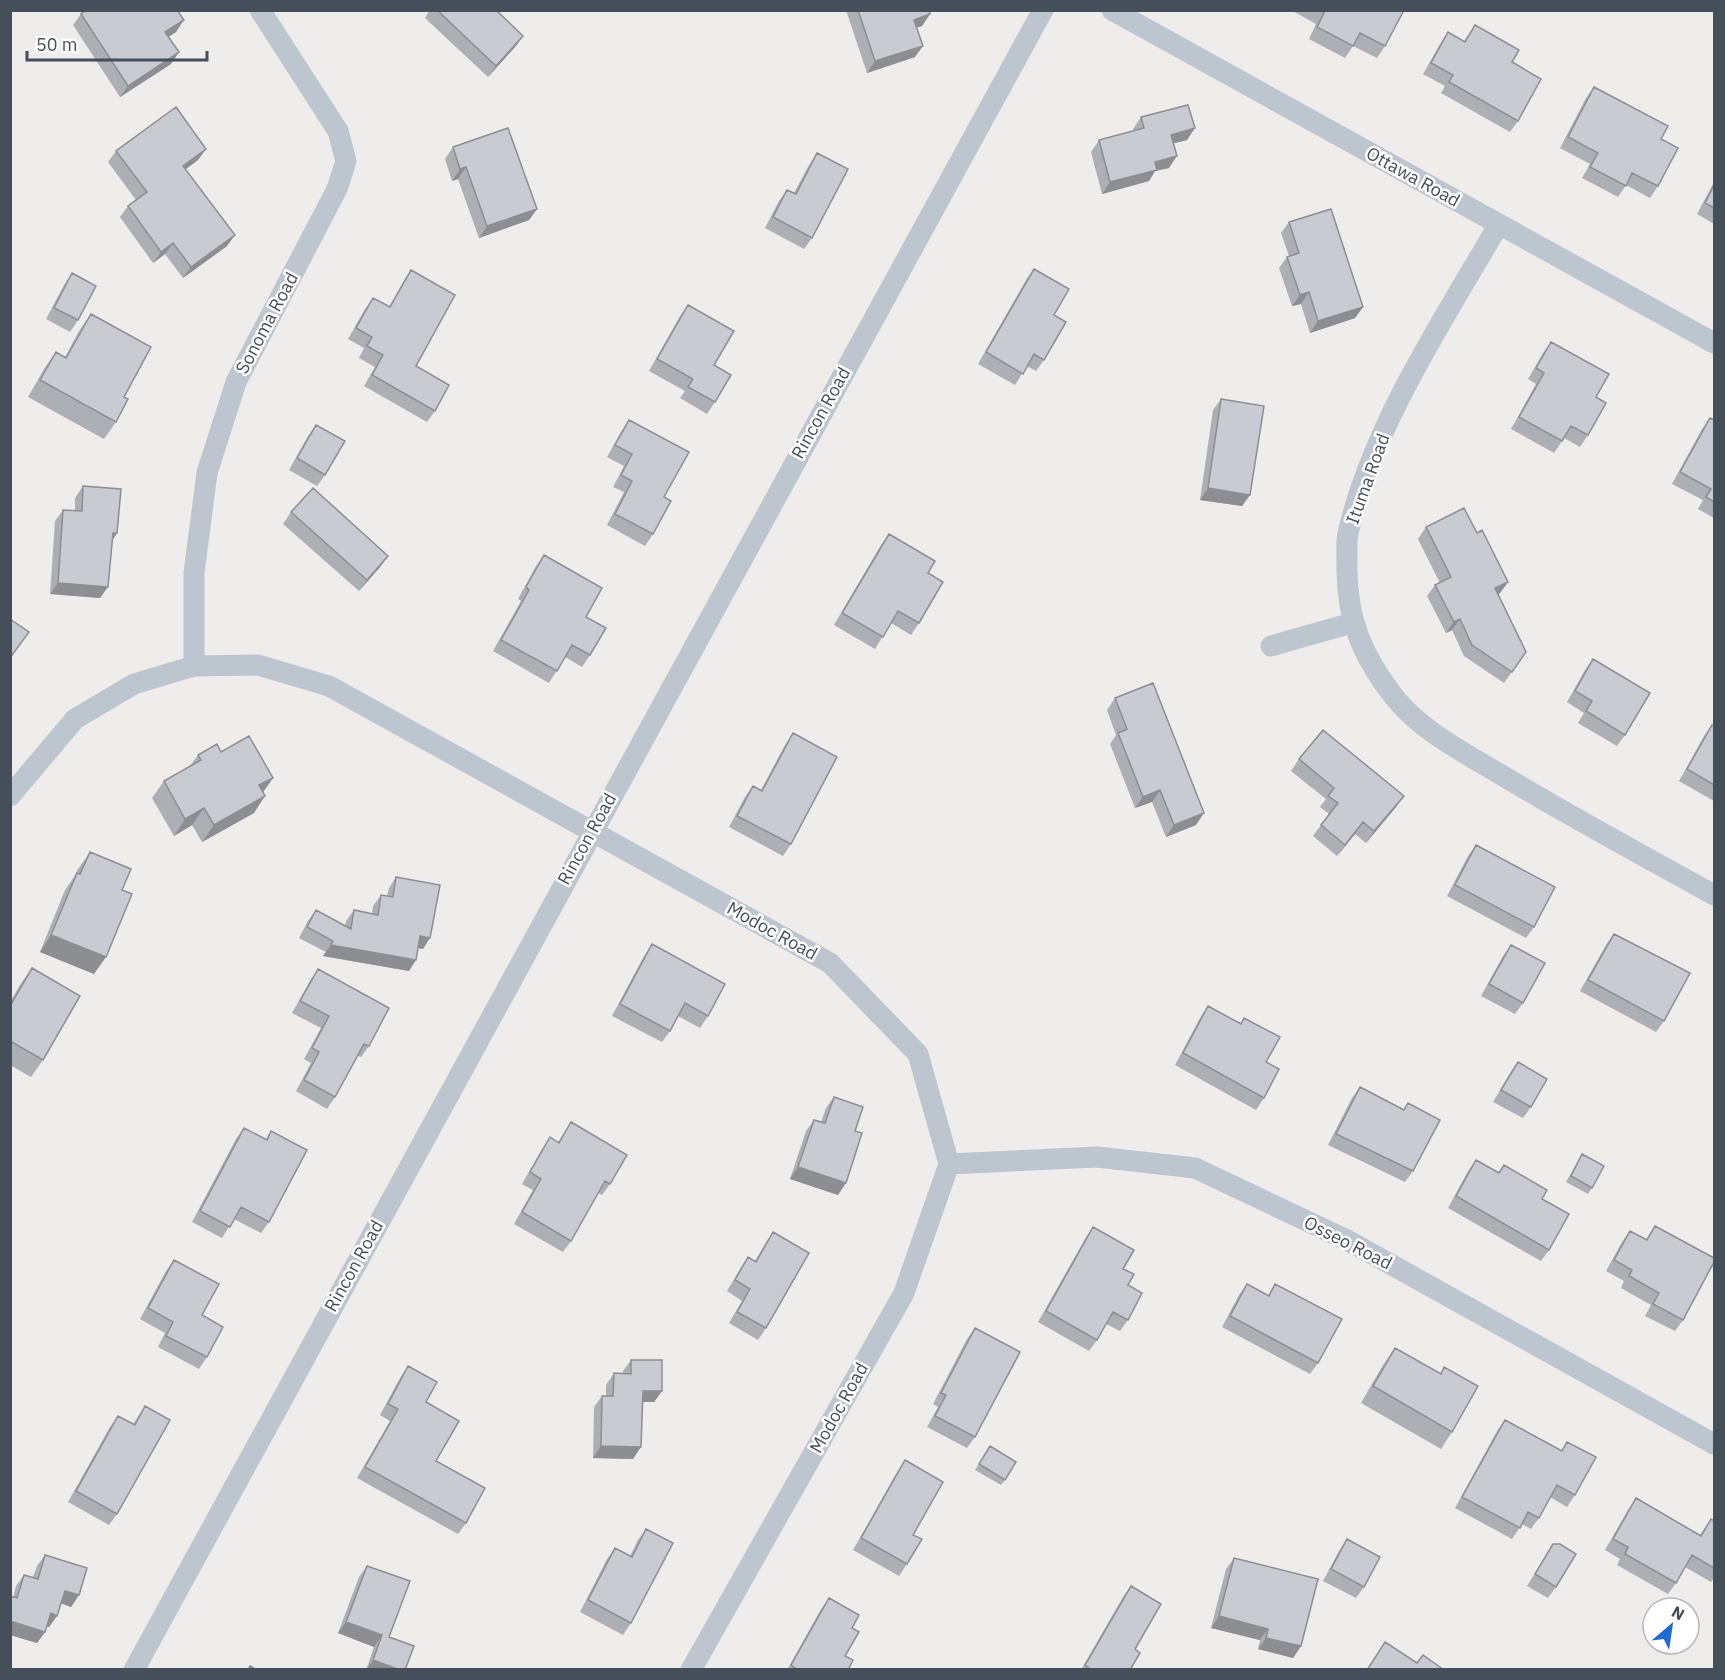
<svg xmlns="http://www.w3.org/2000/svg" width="1725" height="1680" font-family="'IBM Plex Sans',sans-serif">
<rect width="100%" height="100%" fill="#efecec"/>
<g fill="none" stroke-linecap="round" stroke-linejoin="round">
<path stroke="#bdc6ce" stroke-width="21" d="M1112 10 1714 343
M1499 224C1444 319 1373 425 1348 533 1346 543 1347 554 1347 564 1346 618 1362 656 1395 698 1420 729 1459 750 1493 770 1566 814 1640 854 1714 895
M1271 646 1352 623
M194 666V573L207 473 236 382 337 189 346 161 338 131 260 10
M10 796 75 719 134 684 194 666 258 665 329 686 830 963 918 1054 949 1164 904 1293 691 1670
M949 1164 1097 1157 1195 1168 1347 1240 1714 1444
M134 1670 1043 10"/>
</g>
<path fill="#acafb4" d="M430 10H496L523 36 515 47 488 77 425 18Z
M846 10H929L930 14 922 26 917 27 915 57 867 73Z
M1291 10H1404L1385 46 1377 58 1353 46 1345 58 1309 39 1316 24Z
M81 14 176 32 168 37 179 52 171 64 120 97 73 25Z
M1475 25 1512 62 1518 121 1510 132 1441 93 1445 86 1423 74 1440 44 1448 32 1464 41Z
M1594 87 1661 139 1658 186 1650 198 1626 185 1618 197 1582 178 1590 164 1560 148 1586 98Z
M1141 117 1187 140 1174 143 1169 168 1155 171 1149 181 1102 194 1091 152 1099 140 1134 131 1133 129Z
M453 147 537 209 529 220 479 238 458 179 452 181 445 159Z
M116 151 198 160 186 169 227 246 183 278 165 254 153 263 120 217 128 206 136 200 108 162Z
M817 153 812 238 804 249 765 228 779 201 787 190 794 193 809 165Z
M1714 182V224L1697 214Z
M1289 222 1363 307 1355 318 1310 333 1301 304 1292 306 1279 268 1287 257 1289 256 1281 233Z
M1034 269 1054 315 1044 360 1036 371 1027 366 1015 385 978 364 1026 280Z
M411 270 416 366 435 411 427 422 364 386 375 367 359 358 364 348 348 339 365 309 373 298 389 307 403 282Z
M72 273 78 320 70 332 46 319 64 285Z
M688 305 715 402 707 414 680 398 685 391 649 371 680 316Z
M91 314 124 397 116 422 104 439 28 397 44 369 56 352 65 357 79 331Z
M1551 342 1596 397 1588 435 1580 447 1564 438 1554 453 1511 429 1536 384 1528 379 1543 353Z
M1221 399 1250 495 1242 506 1200 500 1213 410Z
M1710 418 1714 420V518L1698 509 1703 500 1672 484 1702 429Z
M629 420 664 497 653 534 645 546 607 525 624 492 613 487 624 466 607 457 621 432Z
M316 425 325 475 317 486 289 470 308 436Z
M83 486 117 533 112 541 100 598 50 594 55 521 63 510 75 511V498Z
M291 512 388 556 380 567 359 591 283 524Z
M1426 527 1477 533 1508 582 1500 593 1498 594 1526 652 1504 683 1464 656 1452 630 1446 633 1427 596 1435 585 1440 583 1418 539Z
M889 534 928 573 919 623 911 635 891 623 875 649 834 625 881 545Z
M544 555 586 617 590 655 582 667 565 657 549 683 493 651 521 601 518 599 536 566Z
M1593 659 1625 735 1617 746 1578 723 1584 713 1567 702 1585 670Z
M1115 698 1196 825 1166 837 1152 802 1135 808 1110 744 1116 735 1107 710Z
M1712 725 1714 726V801L1679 781 1704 736Z
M793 733 791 844 783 856 729 827 745 797 753 786 761 790 785 745Z
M221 752 273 778 263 792 254 813 202 842 192 825 174 836 152 798 164 781 190 766 198 755Z
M1299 759 1396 807 1366 843 1355 834 1337 856 1313 836 1329 814 1320 807 1326 799 1291 771Z
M1476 845 1534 927 1526 938 1447 896 1468 856Z
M90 852 122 890 94 974 40 952 65 890 74 877 78 869Z
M396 877 423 949 418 948 409 971 323 956 326 952 299 938 308 921 316 910 345 926 346 921 354 910 372 914 373 906 381 895 387 896 389 888Z
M1614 934 1664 1021 1656 1032 1580 991 1606 945Z
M652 944 708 1016 700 1028 678 1016 670 1031 662 1042 612 1016 644 956Z
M1511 945 1523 1003 1515 1014 1481 996 1503 956Z
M32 968 43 1060 31 1077 10 1065V1002L20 985Z
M318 969 369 1046 361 1057 358 1056 335 1097 327 1109 296 1091 311 1063 304 1059 321 1028 292 1013 310 981Z
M1208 1006 1240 1024 1244 1018 1266 1062 1264 1098 1256 1110 1175 1065 1200 1018Z
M1518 1062 1531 1107 1523 1118 1493 1102 1510 1073Z
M1360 1087 1403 1110 1408 1103 1413 1171 1405 1182 1328 1145 1352 1098Z
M834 1097 855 1131 838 1195 790 1179 806 1131 814 1120 821 1122 826 1108Z
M571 1122 610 1184 602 1195 598 1193 571 1241 563 1252 514 1224 533 1190 522 1184 542 1149 550 1137 558 1142Z
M244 1128 266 1139 271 1131 269 1222 261 1233 234 1219 222 1238 192 1222 236 1139Z
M1582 1154 1592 1188 1588 1194 1566 1182Z
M1476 1160 1498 1173 1504 1165 1542 1199 1549 1250 1541 1261 1448 1208 1468 1171Z
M1655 1226 1683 1320 1675 1331 1645 1316 1651 1305 1621 1288 1624 1281 1606 1271 1622 1242 1630 1231 1646 1239Z
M1093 1227 1123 1269 1128 1285V1320L1120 1331 1106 1324 1097 1340 1089 1351 1038 1322 1085 1239Z
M773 1232 766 1328 758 1340 729 1323 742 1301 727 1291 740 1269 748 1257 755 1261 765 1244Z
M174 1260 202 1315 207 1357 199 1369 158 1347 165 1333 140 1319 166 1271Z
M1247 1284 1268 1295 1275 1284 1318 1363 1310 1374 1222 1327 1239 1295Z
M975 1328V1437L967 1448 927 1427 938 1407 933 1404 967 1339Z
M1395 1348 1440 1374 1444 1367 1452 1432 1441 1449 1361 1403 1383 1365Z
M631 1360 662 1391 654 1402H642L633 1459 593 1458 594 1407 602 1396H606V1385L614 1373H623V1371Z
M408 1366 426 1402 436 1461 466 1523 458 1534 357 1478 390 1421 380 1415 400 1378Z
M145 1406 117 1514 109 1525 68 1502 110 1427 118 1416 133 1424Z
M1505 1420 1561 1451 1567 1442 1575 1495 1567 1507 1550 1497 1539 1518 1531 1529 1522 1524 1512 1539 1455 1508 1497 1431Z
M990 1446 1005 1480 1001 1485 975 1470Z
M905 1460 907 1564 899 1576 853 1550 897 1472Z
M1636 1498 1700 1535 1711 1519 1714 1521V1578L1711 1582 1685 1567 1676 1583 1668 1594 1617 1565 1620 1559 1605 1550 1628 1510Z
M646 1529 631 1623 623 1635 580 1612 607 1559 615 1548 630 1556 638 1540Z
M1347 1539 1364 1587 1356 1598 1323 1581 1339 1551Z
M1553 1544 1556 1587 1548 1598 1527 1586Z
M45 1555 79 1595 71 1607 61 1603 49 1627 47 1626 45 1632 37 1643 10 1635V1596L13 1597 16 1586 24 1575 33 1577 37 1566Z
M1234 1558 1301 1646 1293 1658 1258 1649 1260 1640 1211 1628 1226 1569Z
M367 1566 389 1637 405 1670H366L374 1647 338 1633 359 1577Z
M1131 1586 1135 1649 1130 1670H1081L1123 1597Z
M829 1598 848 1670H787L821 1609Z"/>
<path fill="#8c8e92" d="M930 14 922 26 906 31 914 20Z
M184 20 176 32 157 44 165 32Z
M523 36 515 47 488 77 496 66Z
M923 46 915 57 867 73 875 61Z
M179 52 171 64 120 97 128 86Z
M1195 128 1187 140 1163 146 1171 135Z
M206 149 198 160 175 177 183 166Z
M1177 156 1169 168 1155 171 1149 181 1102 194 1110 182 1155 162Z
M466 167 458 179 452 181 460 169Z
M537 209 529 220 479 238 487 226Z
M235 235 227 246 183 278 191 267Z
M173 243 165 254 153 263 161 252Z
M1309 292 1301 304 1292 306 1300 295Z
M1363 307 1355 318 1310 333 1318 321Z
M1208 488 1250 495 1242 506 1200 500Z
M113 533H117L109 545Z
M388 556 380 567 359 591 367 580Z
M1508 582 1500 593 1487 600 1495 588Z
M58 583 108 587 100 598 50 594Z
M1460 619 1452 630 1446 633 1454 622Z
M273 778 261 795 259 785Z
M1160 790 1152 802 1135 808 1143 797Z
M265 796 254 813 202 842 214 825Z
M1404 796 1396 807 1366 843 1374 831Z
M204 808 192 825 174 836 185 819Z
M1204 813 1196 825 1166 837 1174 825Z
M1363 822 1355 834 1337 856 1345 845Z
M51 935 106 957 94 974 40 952Z
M420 936 430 938 423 949 413 947Z
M331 945 416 960 409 971 323 956Z
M798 1167 846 1183 838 1195 790 1179Z
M643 1391H662L654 1402H635Z
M601 1446 641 1447 633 1459 593 1458Z
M65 1591 79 1595 71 1607 57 1602Z
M51 1613 57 1616 49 1627 43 1625Z
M1219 1616 1268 1629 1260 1640 1211 1628Z
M10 1621 45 1632 37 1643 10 1635Z
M346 1622 382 1635 374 1647 338 1633Z
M1266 1638 1301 1646 1293 1658 1258 1649Z
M373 1660 400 1670H366Z"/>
<path fill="#c8cbd1" stroke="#8c8e92" stroke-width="1.5" d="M86 10H177L184 20 165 32 179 52 128 86 81 14Z
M437 10H496L523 36 496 66Z
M858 10H929L930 14 914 20 923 46 875 61Z
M1320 10H1404L1385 46 1360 33 1353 46 1317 27 1324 13Z
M1475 25 1519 50 1512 62 1541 79 1518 121 1449 82 1453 75 1431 63 1448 32 1465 42Z
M1594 87 1668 126 1661 139 1678 148 1658 186 1632 173 1626 186 1590 167 1598 153 1568 137Z
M1188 105 1195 128 1171 135 1177 156 1155 162 1157 170 1110 182 1099 140 1144 128 1141 117Z
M176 107 206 149 183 166 235 235 191 267 173 243 161 252 128 206 147 192 116 151Z
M508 128 537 209 487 226 466 167 460 169 453 147Z
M817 153 848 169 812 238 773 217 787 190 796 194Z
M1714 185V208L1705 203Z
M1331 209 1363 307 1318 321 1309 292 1300 295 1287 257 1299 253 1289 222Z
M1034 269 1069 289 1054 315 1066 322 1044 360 1034 354 1023 374 986 352Z
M411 270 455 295 416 366 449 385 435 411 372 375 383 355 367 346 372 337 356 328 373 298 390 307Z
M72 273 96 286 78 320 54 308Z
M688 305 734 331 714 365 731 375 715 402 688 387 693 379 657 359Z
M91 314 151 347 124 397 128 399 116 422 40 380 56 352 66 358Z
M1551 342 1609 374 1596 397 1606 403 1588 435 1571 426 1562 441 1519 417 1544 373 1536 368Z
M1221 399 1264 406 1250 495 1208 488Z
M1710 418 1714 420V502L1706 497 1711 489 1680 472Z
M629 420 689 452 664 497 671 501 653 534 615 514 632 481 621 475 632 454 615 445Z
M316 425 345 441 325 475 297 458Z
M83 486 121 489 117 533H113L108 587 58 583 63 510 82 511Z
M313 488 388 556 367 580 291 512Z
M1464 508 1477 533 1482 530 1508 582 1495 588 1526 652 1512 672 1472 645 1460 619 1454 622 1435 585 1451 577 1426 527Z
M889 534 935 561 928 573 943 582 919 623 898 611 883 637 842 613Z
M544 555 602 588 586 617 606 628 590 655 572 645 557 671 501 640 529 590 526 587Z
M10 619 29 632 10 658Z
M1593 659 1650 693 1625 735 1586 711 1592 701 1575 691Z
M1153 683 1204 813 1174 825 1160 790 1143 797 1118 733 1127 729 1115 698Z
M1712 725 1714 726V785L1687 769Z
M1323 730 1404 796 1374 831 1363 822 1345 845 1321 825 1338 803 1328 796 1334 788 1299 759Z
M793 733 837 757 791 844 737 816 753 786 762 791Z
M249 736 273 778 259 785 265 796 214 825 204 808 185 819 164 781 201 760 198 755 217 744 221 752Z
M1476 845 1555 887 1534 927 1455 885Z
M90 852 131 869 122 890 132 894 106 957 51 935 77 873 80 874Z
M396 877 440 885 430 938 420 936 416 960 331 945 333 941 307 927 316 910 351 929 354 910 378 915 381 895 393 897Z
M1614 934 1690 973 1664 1021 1588 980Z
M652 944 725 984 708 1016 685 1003 670 1031 620 1004Z
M1511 945 1545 963 1523 1003 1489 984Z
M32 968 80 996 43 1060 10 1041V1006Z
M318 969 389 1008 369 1046 364 1044 335 1097 304 1080 319 1052 312 1048 329 1016 300 1001Z
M1208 1006 1241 1024 1244 1018 1280 1037 1266 1062 1279 1069 1264 1098 1183 1053Z
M1518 1062 1547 1079 1531 1107 1501 1090Z
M1360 1087 1404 1110 1408 1103 1440 1120 1413 1171 1336 1134Z
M834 1097 863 1107 855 1131 862 1133 846 1183 798 1167 814 1120 825 1123Z
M571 1122 627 1155 610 1184 605 1181 571 1241 522 1212 541 1179 530 1172 550 1137 559 1143Z
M244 1128 267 1140 271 1131 307 1150 269 1222 241 1207 230 1227 200 1211Z
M1582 1154 1604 1166 1592 1188 1571 1176Z
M1476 1160 1499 1173 1504 1165 1547 1190 1542 1199 1569 1214 1549 1250 1456 1196Z
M1655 1226 1714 1258V1262L1683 1320 1653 1304 1659 1293 1629 1276 1632 1270 1614 1260 1630 1231 1647 1240Z
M1093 1227 1134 1250 1123 1269 1134 1274 1128 1285 1142 1293 1128 1320 1113 1312 1097 1340 1046 1311Z
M773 1232 809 1253 766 1328 737 1312 750 1289 735 1280 748 1257 756 1262Z
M174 1260 219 1284 202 1315 223 1327 207 1357 166 1336 173 1322 148 1308Z
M1247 1284 1269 1296 1275 1284 1342 1319 1318 1363 1230 1316Z
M975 1328 1020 1352 975 1437 935 1416 946 1395 941 1393Z
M1395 1348 1441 1374 1444 1367 1478 1386 1452 1432 1373 1386Z
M631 1360H662V1391H643L641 1447 601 1446 602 1396H613L614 1373 631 1374Z
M408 1366 437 1382 426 1402 459 1421 436 1461 485 1488 466 1523 365 1467 398 1409 388 1404Z
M145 1406 170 1420 117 1514 76 1491 118 1416 135 1425Z
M1505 1420 1562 1451 1567 1442 1596 1457 1575 1495 1557 1485 1539 1518 1528 1512 1520 1528 1462 1497Z
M990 1446 1016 1462 1005 1480 979 1464Z
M905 1460 943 1482 913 1535 922 1539 907 1564 861 1538Z
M1636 1498 1701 1536 1711 1519 1714 1521V1568L1692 1555 1676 1583 1625 1554 1628 1547 1613 1539Z
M646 1529 673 1543 631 1623 588 1600 615 1548 632 1557Z
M1347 1539 1380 1557 1364 1587 1331 1569Z
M1553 1544H1560L1576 1554 1556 1587 1535 1574Z
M45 1555 87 1568 79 1595 65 1591 57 1616 51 1613 45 1632 10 1621V1596L17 1598 24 1575 38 1579Z
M1234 1558 1318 1579 1301 1646 1266 1638 1268 1629 1219 1616Z
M367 1566 410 1581 389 1637 414 1646 405 1670H400L373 1660 382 1635 346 1622Z
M1131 1586 1161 1604 1135 1649 1140 1653 1130 1670H1092L1085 1665Z
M829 1598 859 1615 852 1628 859 1632 845 1656 853 1660 848 1670H798L791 1665Z
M1385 1642 1417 1663 1423 1655 1444 1670H1367Z
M250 1666 257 1670H248Z"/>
<g text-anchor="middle" stroke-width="5" stroke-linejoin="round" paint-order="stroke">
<g font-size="18" fill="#454f59" stroke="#fff">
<text transform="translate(1413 177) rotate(29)" y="6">Ottawa Road</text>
<text transform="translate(267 323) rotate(-62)" y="6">Sonoma Road</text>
<text transform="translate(821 413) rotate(-61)" y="6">Rincon Road</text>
<text transform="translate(1368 479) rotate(-70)" y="6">Ituma Road</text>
<text transform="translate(587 839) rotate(-61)" y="6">Rincon Road</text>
<text transform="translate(772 931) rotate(29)" y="6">Modoc Road</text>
<text transform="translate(1348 1243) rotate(27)" y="6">Osseo Road</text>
<text transform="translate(354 1266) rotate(-61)" y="6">Rincon Road</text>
<text transform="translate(839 1408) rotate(-61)" y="6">Modoc Road</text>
</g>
</g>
<rect width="1725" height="1680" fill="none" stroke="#454f59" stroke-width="24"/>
<g transform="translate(1671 1626) rotate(29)"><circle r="28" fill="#ffffff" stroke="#b5b9bd" stroke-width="1.5"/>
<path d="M0-4.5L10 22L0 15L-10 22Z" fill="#1c6cd8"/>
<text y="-9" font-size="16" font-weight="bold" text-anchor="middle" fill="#454f59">N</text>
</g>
<path d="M27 51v9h180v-9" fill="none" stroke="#454f59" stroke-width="3"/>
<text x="36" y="51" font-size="18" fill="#454f59" stroke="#ffffff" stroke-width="4.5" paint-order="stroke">50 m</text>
</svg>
